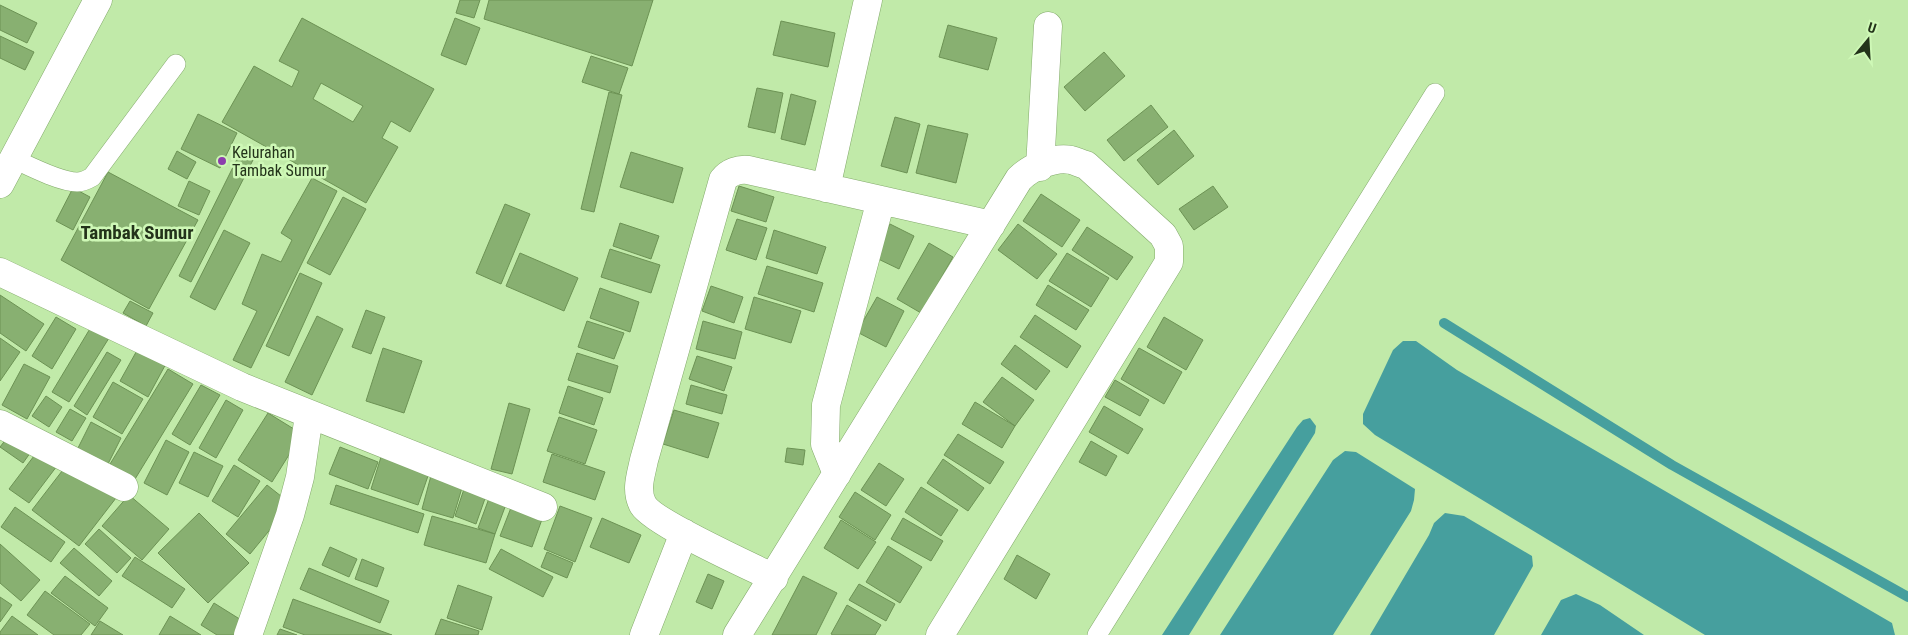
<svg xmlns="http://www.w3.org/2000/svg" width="1908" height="635" font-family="'Roboto Condensed',sans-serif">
<rect width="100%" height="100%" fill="#c1eaa9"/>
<path fill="#469f9e" d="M1403 341H1416L1457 370 1892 623 1895 635H1705L1375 435 1363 424V414L1393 350Z
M1310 418 1316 426 1315 433 1189 635H1162L1297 427 1303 420Z
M1345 451 1356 452 1415 489 1414 500 1411 511 1333 635H1220L1333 460Z
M1445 513 1464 516 1532 556 1533 566 1494 635H1370L1429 535 1434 523Z
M1576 594 1600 605 1644 635H1541L1561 600Z"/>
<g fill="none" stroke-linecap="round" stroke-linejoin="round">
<path stroke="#469f9e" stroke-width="10" d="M1444 323 1672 465 1908 597"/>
</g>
<path fill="#88b071" stroke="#6c9254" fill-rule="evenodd" d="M460 0H480L474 18 456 13Z
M489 0H653L632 66 484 19Z
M0 5 37 23 27 43 0 30Z
M302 18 434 89 410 132 391 121 382 138 398 147 366 203 222 122 254 66 292 87 299 71 279 61ZM321 83 363 106 353 122 313 99Z
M455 18 480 28 466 65 441 55Z
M781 21 835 33 828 67 773 55Z
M948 25 997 38 988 70 939 57Z
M0 36 34 52 25 70 0 58Z
M1104 52 1125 76 1085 111 1064 87Z
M591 56 628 68 619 94 582 82Z
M757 88 783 93 775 133 748 127Z
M609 92 622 95 594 212 581 209Z
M791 94 816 101 805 145 781 139Z
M1151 105 1168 127 1124 161 1107 140Z
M198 114 237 133 220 168 181 149Z
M895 117 920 124 907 173 881 166Z
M928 125 968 134 956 183 916 173Z
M1174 130 1194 156 1158 185 1137 160Z
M177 151 196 162 187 179 168 169Z
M631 152 683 168 673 203 620 187Z
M240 153 253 160 191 282 179 276Z
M108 172 198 220 149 309 61 260Z
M312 178 337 191 251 368 233 360 257 311 242 304 262 254 281 262 292 240 281 233Z
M189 181 210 191 199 215 178 206Z
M739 186 774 197 766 222 731 211Z
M1213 186 1228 207 1194 230 1179 209Z
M73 188 90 197 73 230 56 221Z
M1041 194 1080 220 1062 247 1023 221Z
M343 197 366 209 330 275 307 263Z
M505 204 530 214 501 284 476 273Z
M737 219 767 228 756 260 726 250Z
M620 223 659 236 651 259 613 246Z
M890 224 914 236 899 269 874 257Z
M1018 224 1057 254 1037 279 998 250Z
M1087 227 1133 257 1117 280 1072 250Z
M224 230 250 243 215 310 190 297Z
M774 230 826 247 817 274 766 258Z
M929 243 953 257 921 313 897 299Z
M610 249 660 265 651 293 601 277Z
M520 253 578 278 564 311 506 286Z
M1067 253 1109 278 1091 307 1049 281Z
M767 266 823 283 814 312 758 294Z
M300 273 322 283 289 356 266 346Z
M1048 285 1089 310 1076 330 1036 305Z
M711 286 743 297 734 323 702 311Z
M600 288 639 302 630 332 590 318Z
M0 295 44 324 26 351 0 333Z
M754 297 801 311 791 343 745 329Z
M877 297 904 311 886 347 857 332Z
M130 301 153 313 146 326 123 313Z
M366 310 385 317 371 354 352 347Z
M1035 315 1081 346 1067 368 1020 337Z
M317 316 343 329 312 395 285 382Z
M56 317 76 329 52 369 32 356Z
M1164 317 1203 340 1186 370 1147 347Z
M587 321 624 333 614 359 578 347Z
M703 321 742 332 735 359 696 349Z
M91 327 109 338 69 402 52 392Z
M0 338 20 352 0 381Z
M140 345 168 360 148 397 120 381Z
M1015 345 1050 371 1036 390 1001 364Z
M383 348 422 361 404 413 366 401Z
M1139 348 1182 372 1164 404 1121 379Z
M107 352 121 360 87 415 74 406Z
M577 353 618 366 610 393 568 380Z
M697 356 732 367 724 391 689 379Z
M24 364 50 377 27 419 2 405Z
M168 369 193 384 132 484 107 469Z
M1002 377 1034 400 1015 426 983 402Z
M1115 380 1149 400 1140 416 1105 397Z
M113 382 143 399 122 434 93 417Z
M201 385 220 395 190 445 172 434Z
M691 385 727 395 722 414 686 404Z
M568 386 603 398 594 425 559 413Z
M46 396 62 407 49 427 32 416Z
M226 400 243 410 216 458 199 448Z
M975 402 1015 426 1002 448 962 424Z
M509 403 530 409 512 474 491 469Z
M1104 406 1143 429 1128 454 1089 432Z
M70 409 86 418 72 441 56 432Z
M674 410 719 423 708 458 663 444Z
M268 413 302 434 272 482 238 460Z
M559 417 597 430 585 464 547 451Z
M91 422 121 438 108 464 78 448Z
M10 434 33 449 23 463 0 447Z
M958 434 1004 462 990 484 944 455Z
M166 440 189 452 167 495 144 483Z
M1091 441 1117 456 1106 476 1079 462Z
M340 447 378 462 368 489 329 474Z
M40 448 60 462 29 503 9 489Z
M787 448 805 450 803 465 785 462Z
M194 452 223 466 208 497 179 483Z
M552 454 605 472 595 500 543 482Z
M381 457 429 473 418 505 371 489Z
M943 459 984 488 968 511 927 483Z
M69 462 116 498 79 546 32 510Z
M879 463 904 479 886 506 861 490Z
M234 465 260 481 238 517 212 501Z
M432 472 464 481 453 518 422 509Z
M466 483 488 490 476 524 455 516Z
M267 485 291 504 250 554 226 534Z
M336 485 424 514 418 533 330 504Z
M921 487 958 510 941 536 905 512Z
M855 492 891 515 875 540 839 517Z
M491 493 508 499 495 534 478 528Z
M129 495 169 529 142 560 102 526Z
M514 500 545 511 532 547 500 536Z
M560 506 592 518 575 562 544 549Z
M15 507 65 542 51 562 1 527Z
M199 513 249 563 208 603 158 553Z
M432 516 495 534 486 563 424 545Z
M602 518 641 535 629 563 590 547Z
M903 518 943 541 931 561 891 539Z
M841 520 876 542 858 569 824 548Z
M99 529 131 558 117 573 85 544Z
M0 544 40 580 21 601 0 583Z
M888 546 922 567 900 603 866 582Z
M330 547 357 559 349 577 322 565Z
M74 548 112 581 99 596 60 563Z
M501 549 553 577 543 597 489 569Z
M547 552 573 563 567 578 541 567Z
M1017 555 1050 574 1036 599 1004 579Z
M135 557 185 589 172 608 122 576Z
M362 559 384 568 377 587 355 579Z
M309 568 389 601 380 623 300 589Z
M708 574 724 581 712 609 696 602Z
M65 576 108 608 95 626 51 593Z
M803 576 837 593 816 635H772Z
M859 584 895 604 886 621 849 600Z
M458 585 492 597 482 630 447 618Z
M45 591 90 624 81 635H54L27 615Z
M0 597 12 605 0 622Z
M293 599 392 635H305L283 627Z
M214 603 246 623 238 635H217L201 625Z
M847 605 881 625 875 635H833L831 634Z
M12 616 38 635H0V632Z
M170 616 201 635H159Z
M441 619 479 631 478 635H435Z
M100 621 123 635H91Z
M280 629 297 635H277Z"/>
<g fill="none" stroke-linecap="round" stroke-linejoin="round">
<defs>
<path id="lane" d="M14 159C29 166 60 182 77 182 83 182 87 180 92 177L176 64
M1097 635 1435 93"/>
<path id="street" d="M1040 167 1048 26
M0 184 98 0
M826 188 868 0
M0 272 242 387 543 507
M0 424 124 487
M837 474 825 444 826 405 881 200
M774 578C750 566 654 523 643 505 635 490 641 475 644 460L723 180C729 172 739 169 748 170L991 225
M248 635 290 515 300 477 309 415
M644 635 684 533
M737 635 1019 179C1030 168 1054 156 1071 160 1076 161 1081 164 1086 165L1163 235 1169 246V262L940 635"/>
</defs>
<use href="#lane" stroke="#83aa6b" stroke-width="20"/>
<use href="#street" stroke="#83aa6b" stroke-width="29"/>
<use href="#lane" stroke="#fff" stroke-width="19"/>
<use href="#street" stroke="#fff" stroke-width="28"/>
</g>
<circle fill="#8c3dad" stroke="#cef8b6" stroke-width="2" cx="222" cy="161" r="5"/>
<g text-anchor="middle" stroke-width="5" stroke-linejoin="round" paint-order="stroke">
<g font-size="16" fill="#23331a" stroke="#cef8b6" text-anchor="start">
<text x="232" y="158">Kelurahan<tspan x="232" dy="18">Tambak Sumur</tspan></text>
</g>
<g font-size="19" font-weight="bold" fill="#23331a" stroke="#cef8b6">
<text x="137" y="239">Tambak Sumur</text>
</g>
</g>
<g transform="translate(1868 40) rotate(18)" stroke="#cef8b6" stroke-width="4" paint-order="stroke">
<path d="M0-4L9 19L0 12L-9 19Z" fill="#23331a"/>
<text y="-8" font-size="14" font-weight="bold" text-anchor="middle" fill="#23331a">U</text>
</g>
</svg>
